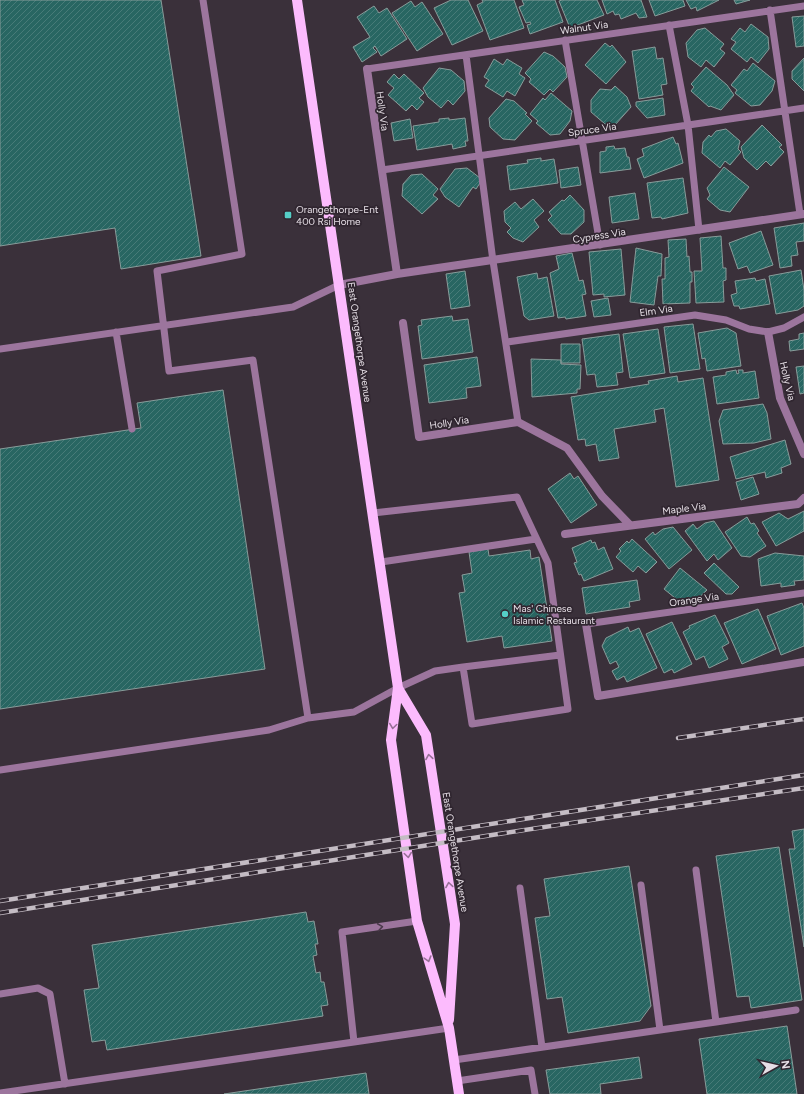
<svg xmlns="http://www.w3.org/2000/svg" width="804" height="1094" font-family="Figtree,sans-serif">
<defs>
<pattern id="building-hatch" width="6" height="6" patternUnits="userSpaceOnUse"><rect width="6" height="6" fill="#286662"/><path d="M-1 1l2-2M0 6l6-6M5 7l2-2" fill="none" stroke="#477b78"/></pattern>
</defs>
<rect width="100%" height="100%" fill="#3a303a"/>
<path fill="url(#building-hatch)" stroke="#889c9a" d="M0 0H161L201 256 121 269 115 228 0 246Z
M451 0H468L483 31 452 45 434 8Z
M482 0H514L524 28 490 40 477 5 483 2Z
M522 0H555L563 22 530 34 527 25 531 24 530 22 526 23 519 7 524 5Z
M562 0H597L604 15 570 28 559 1Z
M602 0H641L647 17 639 18 636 13 621 19 619 14 615 15 613 11 607 14Z
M649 0H683L685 6 655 16Z
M686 0H719L697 11 696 7 691 9Z
M734 0H750L736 4Z
M411 1 415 7 422 2 443 34 417 51 392 13Z
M374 6 379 13 387 8 407 39 381 56 375 46 373 48 377 52 362 62 353 47 370 37 357 17Z
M804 16V46L796 47 792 17Z
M751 24 768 37 769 49 758 63 751 57 747 62 731 49 736 42 731 39 740 28 745 32Z
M705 28 724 44 720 49 725 53 714 67 706 60 701 67 688 57 686 43 697 30Z
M605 43 610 47 612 45 626 62 606 84 585 65Z
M655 47 657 59 663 58 667 84 661 85 663 95 639 99 632 51Z
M544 52 553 56 565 67 567 77 553 92 550 89 544 95 529 82 531 79 525 73Z
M804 58V91L792 79V71Z
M494 59 503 65 507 59 522 68 519 74 525 78 515 96 507 91 503 97 485 86 489 80 484 77Z
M753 63 775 81 772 91 760 105 751 106 735 93 737 90 731 85 744 69 747 71Z
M706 67 727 85 734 95 721 110 710 106 709 107 691 91 694 87 691 84Z
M439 68 451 70 464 81 465 91 453 105 448 100 441 108 428 97 423 88Z
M394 74 399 79 404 74 424 93 419 98 424 102 417 110 412 105 406 111 388 95 394 88 387 82Z
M615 86 627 97 631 107 615 125 605 124 591 112V100L600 89 611 90Z
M551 93 572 111 570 121 560 134 550 135 536 123 538 121 530 114 543 98 545 100Z
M663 98 665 115 647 118 636 106V102Z
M506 99 514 101 527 113 525 114 532 121 515 140 503 139 490 127 489 118Z
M449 118V120L465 118 468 141H465L466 146 453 149 452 144 417 150 413 126 439 122V119Z
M410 119 413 138 394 141 391 123Z
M762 125 782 145 779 147 784 152 771 166 766 161 757 170 744 158 741 147Z
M726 129 740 141 738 149 741 152 730 165 725 161 720 168 702 153 703 142 709 135 711 137 716 131Z
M673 137 676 144 678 143 683 163 644 178 637 159 644 156 642 149Z
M614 146 615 149 625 148 627 157H629L631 169 600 173V152L606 151V147Z
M541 158V161L554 159 558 183 510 190 507 166 528 163 527 160Z
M578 167 581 185 561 188 559 170Z
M724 167 749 187 730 212 720 210 707 199 710 195 707 188Z
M467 168 480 178V183L476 189 473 187 459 207 445 197 440 189 455 169Z
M422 174 438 189 433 195 438 199 422 214 402 196 403 184 411 175Z
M683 178 688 213 662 219 661 217 652 218 647 183Z
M635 193 639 219 612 223 609 197Z
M570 195 584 210V222L571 234H561L548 220 552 216 549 212 562 200 564 201Z
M533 199 544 211 534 220 539 227 523 242 513 238 507 232 511 228 505 222 504 211 515 202 521 209Z
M804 223V241L796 242 798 255 791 256 792 266 780 268 774 228Z
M761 231 773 265 750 273 747 266 738 269 729 243Z
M721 236 723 268H726V280L723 281 724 302 696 303 694 271H702L700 238Z
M686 239 687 257 689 256 690 272H692V282H690V303L663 304 662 279H665V258L669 257 668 240Z
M636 248 662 254 661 276H658L654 305 630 302Z
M621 249 625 295 604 297V294L593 295 589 252Z
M572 253 579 281 583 280 586 294 582 295 586 316 566 319 565 317 558 318 550 273 559 269 556 256Z
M801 270 804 290V306L798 310 776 314 769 276Z
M465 271 470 306 451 309 446 274Z
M537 273 538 279 547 277 554 316 529 320 524 316 517 277Z
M755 278 756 281 765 279 770 304 740 309 739 306H734L731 295 737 293 735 281Z
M608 298 611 315 594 317 591 301Z
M452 316 453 321 468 319 473 352 422 359 418 326 422 325 421 320Z
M693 324 700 369 670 373 664 327Z
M727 328 736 333 741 366 707 371 705 358 702 359 698 333Z
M658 329 665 373 630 378 623 334Z
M804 333V349L790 351 789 341 799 339V334Z
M619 334 623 372 616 373 618 385 597 387 595 374 587 375 582 339Z
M561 344H580V363H561Z
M477 357 481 386 466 388 467 398 429 403 424 365Z
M531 359 561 360V364L581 365 580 389H577V393L532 397Z
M804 366V393L800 394 796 367Z
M736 370 737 374 739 373 738 370H743V373L755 371 759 398 717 404 713 377 726 375V372Z
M677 376 678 382 703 378 719 480 676 487 664 408 654 410 656 422 614 429 619 458 599 461 596 444 586 446 585 439 578 440 571 397 649 384 648 381Z
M223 390 265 669 0 709V449L141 428 137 403Z
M763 404 767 413 771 439 754 443 723 444 719 421 723 410Z
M785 440 791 464 781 468 782 473 766 478 765 472 736 479 730 457Z
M570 473 574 479 578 476 597 505 571 523 548 489Z
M753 477 759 494 741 500 736 482Z
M804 511V531L776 546 762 522 779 513 788 519Z
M747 517 751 524 754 523 759 531 757 533 766 546 750 557 741 556 725 532Z
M714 521 732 548 718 560 714 554 707 561 685 531 693 524 697 529 705 523Z
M673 527 692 550 669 569 645 539 653 532 655 535 663 529Z
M632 539 657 562 646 573 638 566 633 572 616 557 621 551 619 549 627 541 629 543Z
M591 540 592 543 595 542 598 550 604 547 613 569 584 581 581 574 579 575 574 563 577 562 572 548Z
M488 549 489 556 530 550 531 559 539 557 552 641 504 648 502 636 467 642 459 593 465 592 462 575 472 573 469 552Z
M775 553 804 556V580L794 581 795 585 781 587V583L761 586 758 559Z
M714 563 739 587 732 594H726L704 573Z
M680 568 707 590 699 598 680 602 664 589Z
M637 580 640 600 629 602 630 607 586 614 582 588Z
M802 603 804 608V646L781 655 767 616Z
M758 609 776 649 742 664 724 623Z
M715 615 729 643 722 647 728 659 709 668 704 656 696 660 683 632 690 628 689 626Z
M672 622 692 664 674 673 672 669 664 673 646 634Z
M628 627 630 632 639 628 657 668 627 682 624 676 617 680 612 671 619 667 616 661 610 664 602 646 606 638Z
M804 829V947L789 849H795L792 831Z
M779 847 802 1000 751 1008 749 996 737 997 716 856Z
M629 866 651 1006 640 1021 568 1033 562 997 547 999 535 918 550 916 544 879Z
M306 912 308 922 314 921 318 944H315L317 955 313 956 316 973 320 972 321 982H324L328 1005 321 1006 323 1016 107 1050 105 1040 92 1042 84 990 99 988 92 945Z
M787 1026 797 1094H707L699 1039Z
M639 1057 642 1078 600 1084 601 1094H550L546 1070Z
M366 1073 369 1094H224Z"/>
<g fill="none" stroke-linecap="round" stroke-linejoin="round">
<path stroke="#9c759d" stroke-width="7" d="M203 0 242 254 157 271 169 371 253 360 308 718
M770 10 800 214
M669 25 688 125 699 230
M565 40 600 245
M466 55 493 261 518 422
M367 69 804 6
M382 170 804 108
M116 332 132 429
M507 342 695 315 726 320 749 329 768 332 784 328 804 317
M0 349 293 307 339 285
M381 562 536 539
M586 624 804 593
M463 667 560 655
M0 770 269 730 308 718 354 712 398 688 435 671 463 667 472 724 568 709 548 563 517 497 373 513
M520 888 542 1047
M417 921 342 932 354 1042 449 1028
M0 994 38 988 50 994 65 1084
M716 1022 796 1010
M660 1030 716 1022 696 870
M454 1060 660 1030 641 885
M457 1081 531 1070 535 1094
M0 1093 354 1042"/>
<path stroke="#9c759d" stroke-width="8" d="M367 69 397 274
M339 285 397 274 804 214
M403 323 419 437 518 422 567 448 602 496 630 525
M768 332 780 398 804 454
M565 534 798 504 804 498
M586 624 598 696 804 662"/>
<path stroke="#fcbbfd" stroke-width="10" d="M297 0 398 688 391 740 417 921 449 1028 459 1094
M398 688 426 735 455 924 449 1020"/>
<defs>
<path id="rail" d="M678 738 804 719
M0 901 804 775
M0 913 492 835 804 788"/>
</defs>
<use href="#rail" stroke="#c4bcc4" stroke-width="4.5"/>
<use href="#rail" stroke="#302630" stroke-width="3" stroke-dasharray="9" stroke-linecap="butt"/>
</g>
<defs><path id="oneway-chevron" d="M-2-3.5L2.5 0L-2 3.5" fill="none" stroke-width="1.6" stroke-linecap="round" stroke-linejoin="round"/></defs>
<g stroke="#967096">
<use href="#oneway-chevron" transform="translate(393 726) rotate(98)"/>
<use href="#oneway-chevron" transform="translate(429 757) rotate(-99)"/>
<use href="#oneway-chevron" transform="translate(408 855) rotate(82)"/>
<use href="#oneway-chevron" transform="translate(449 885) rotate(-99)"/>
<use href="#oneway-chevron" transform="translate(428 959) rotate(74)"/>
</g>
<use stroke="#4b3a4b" href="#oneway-chevron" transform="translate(380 927) rotate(-8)"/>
<g fill="#55cec6" stroke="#302630" stroke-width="1.5">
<rect x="284" y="211" width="8" height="8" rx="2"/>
<circle cx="505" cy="614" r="4"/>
</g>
<g text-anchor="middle" stroke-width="3.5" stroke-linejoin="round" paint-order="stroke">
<g font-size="10" fill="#e6dfe6" stroke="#302630">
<text transform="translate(584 27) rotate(-8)" y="4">Walnut Via</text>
<text transform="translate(383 111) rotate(82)" y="4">Holly Via</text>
<text transform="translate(592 129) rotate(-8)" y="4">Spruce Via</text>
<text transform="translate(599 235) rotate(-9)" y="4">Cypress Via</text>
<text transform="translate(656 310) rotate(-8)" y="4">Elm Via</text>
<text transform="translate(360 342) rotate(82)" y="4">East Orangethorpe Avenue</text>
<text transform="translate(788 381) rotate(77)" y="4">Holly Via</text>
<text transform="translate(449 422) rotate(-9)" y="4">Holly Via</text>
<text transform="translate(684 508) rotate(-7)" y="4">Maple Via</text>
<text transform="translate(694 599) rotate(-8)" y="4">Orange Via</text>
<text transform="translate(456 852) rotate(81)" y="4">East Orangethorpe Avenue</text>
</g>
<g font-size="10" fill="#e6dfe6" stroke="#302630" text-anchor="start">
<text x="296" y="213">Orangethorpe-Ent<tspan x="296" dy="12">400 Rsi Home</tspan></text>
<text x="513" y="612">Mas' Chinese<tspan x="513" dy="12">Islamic Restaurant</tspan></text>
</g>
</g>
<g transform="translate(776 1066) rotate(82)" stroke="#302630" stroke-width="3" paint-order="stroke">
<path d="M0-3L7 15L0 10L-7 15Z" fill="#e6dfe6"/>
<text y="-6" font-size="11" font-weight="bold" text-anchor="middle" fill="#e6dfe6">N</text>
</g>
</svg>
